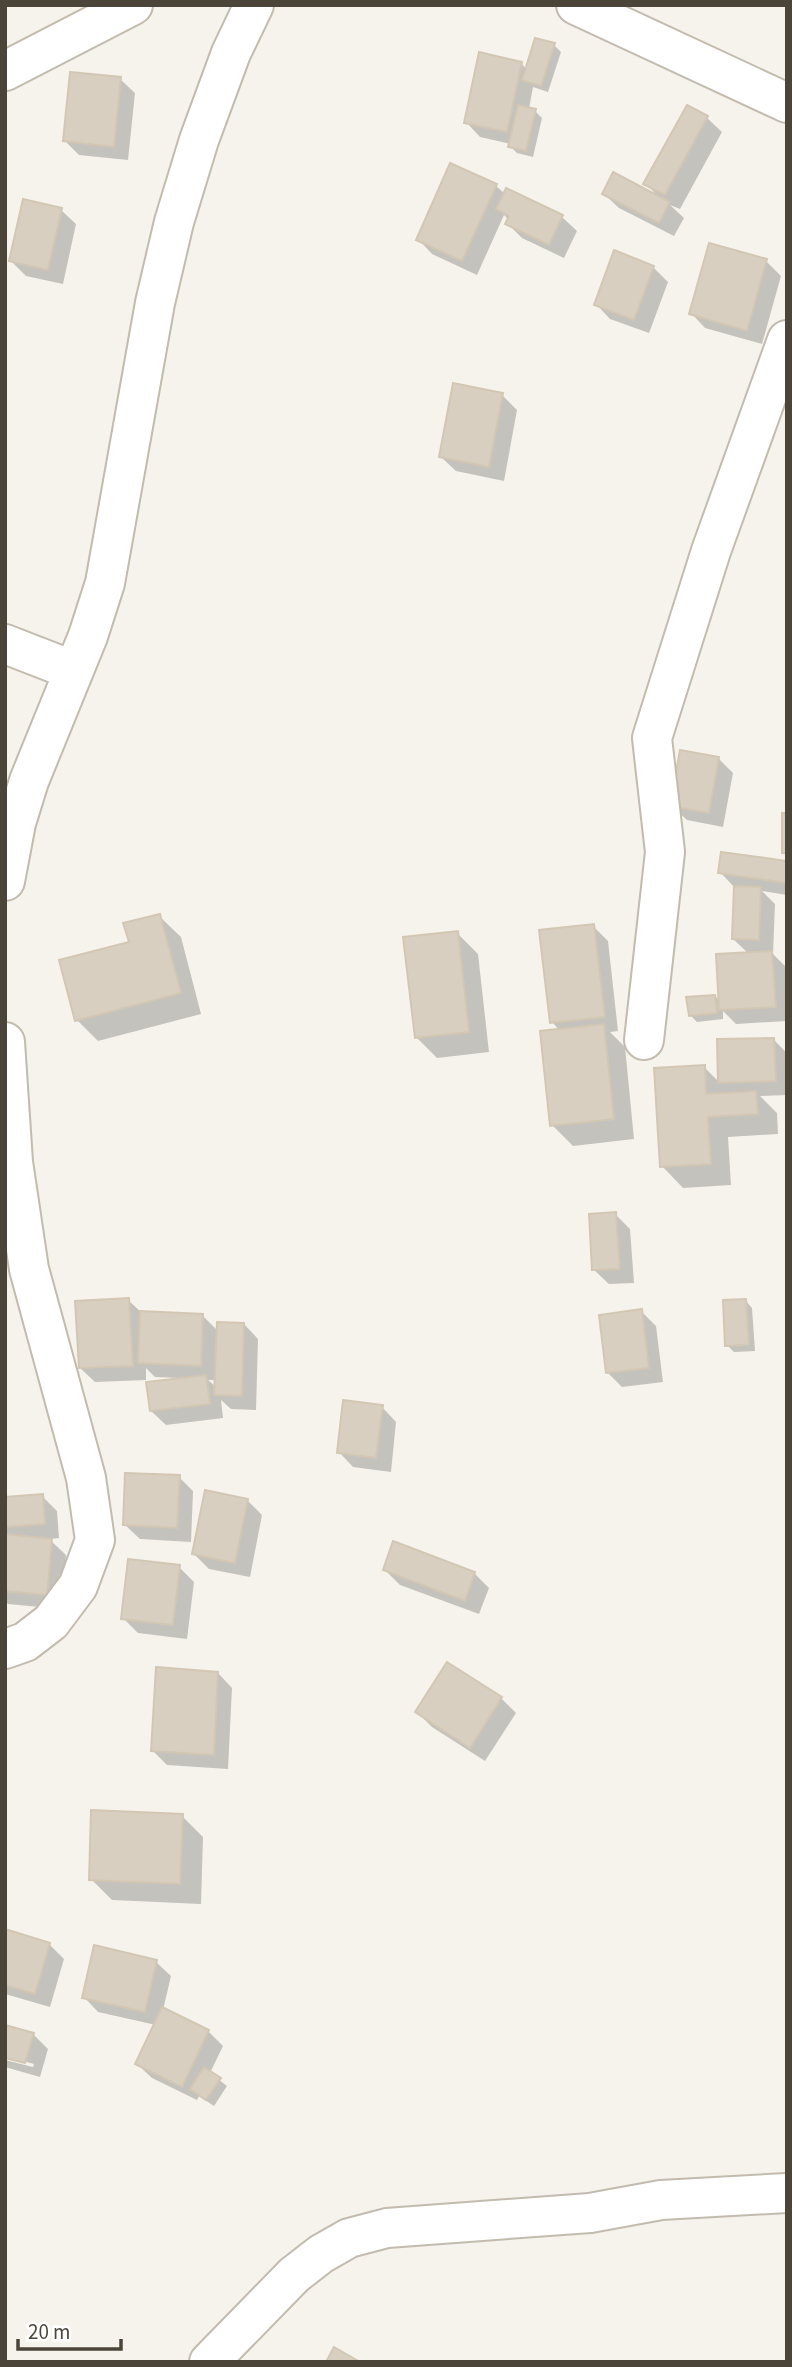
<svg xmlns="http://www.w3.org/2000/svg" width="792" height="2367" font-family="'Source Sans 3',sans-serif">
<rect width="100%" height="100%" fill="#f6f3ec"/>
<path fill="#0003" fill-rule="evenodd" d="M554 45 561 52 548 92 533 87 529 109 535 111 542 118 533 157 517 153 510 146 511 144 480 137 466 122 521 63 527 70Z
M120 79 135 93 128 160 79 155 64 140Z
M707 118 722 132 680 209 670 205 684 218 674 236 619 208 604 194 660 198 645 183Z
M496 186 505 194 562 217 577 231 564 258 522 238 507 223 509 220 504 215 477 275 432 254 418 239Z
M61 210 76 224 63 284 26 276 11 261Z
M766 261 781 276 762 344 705 328 691 313Z
M653 267 668 282 649 333 610 319 596 304Z
M502 395 517 410 504 481 456 471 441 457Z
M718 758 733 773 723 827 687 820 672 806Z
M787 863V895L762 891 775 904 773 954 786 967 787 1021 736 1024 723 1011V1019L697 1022 690 1015 715 996 721 1002 749 954 733 939 735 888 720 872Z
M159 916 181 937 201 1014 98 1041 77 1020 131 943Z
M593 926 608 941 618 1031 610 1032 625 1047 634 1139 573 1146 552 1125 560 1031 552 1022Z
M457 933 478 954 489 1052 437 1058 416 1037Z
M774 1040 787 1053V1095L760 1096 777 1113 778 1134 728 1137 731 1185 683 1188 662 1166 704 1067 720 1083 718 1041Z
M615 1214 630 1229 634 1283 609 1284 594 1270Z
M128 1300 141 1312 203 1316 218 1331 244 1324 258 1339 256 1410 231 1409 221 1400 223 1418 166 1425 151 1411 179 1378 155 1377 146 1368V1380L95 1382 80 1368ZM208 1380H217L216 1387Z
M745 1300 752 1308 755 1351 734 1352 727 1345Z
M641 1311 656 1326 663 1382 622 1387 608 1373Z
M382 1407 396 1422 391 1472 353 1467 339 1452Z
M179 1477 193 1491 191 1542 140 1539 125 1525Z
M42 1496 57 1511 59 1538 49 1539 66 1555 61 1609 8 1604 5 1601V1499Z
M247 1500 262 1515 250 1577 209 1569 194 1554Z
M394 1543 475 1574 489 1588 479 1614 400 1585 385 1570Z
M179 1567 194 1582 187 1639 138 1633 123 1618Z
M218 1673 232 1688 228 1769 167 1765 152 1750Z
M501 1698 516 1713 485 1761 432 1727 417 1712Z
M182 1816 203 1837 201 1904 112 1900 91 1879Z
M5 1931 50 1945 64 1959 50 2007 5 1994Z
M156 1962 171 1976 163 2010 208 2031 223 2046 210 2073 227 2086 214 2106 199 2096 197 2100 152 2078 137 2064 156 2025 98 2012 84 1997Z
M33 2034 48 2049 40 2077 5 2067V2060L33 2067 34 2064 5 2056Z"/>
<path fill="#d8cfc1" stroke="#d3c7b4" stroke-width="2" d="M535 38 555 43 541 86 522 80Z
M479 52 522 62 507 132 464 123Z
M70 72 121 77 114 147 63 141Z
M518 105 536 109 526 151 508 147Z
M687 105 708 116 665 195 643 184Z
M450 163 497 184 462 261 416 240Z
M613 172 670 202 659 223 602 194Z
M506 188 563 215 549 245 505 224 509 216 496 209Z
M23 199 62 208 48 270 9 261Z
M709 243 767 259 747 331 689 314Z
M614 250 654 266 634 320 594 305Z
M453 383 503 393 489 467 439 457Z
M680 750 719 757 709 813 670 806Z
M782 813H787V853H782Z
M721 852 787 861V883L718 873Z
M734 886 761 887 759 940 732 939Z
M160 914 181 993 75 1021 59 960 129 942 123 923Z
M594 924 605 1017 550 1023 539 930Z
M458 931 469 1032 415 1038 403 937Z
M772 951 776 1007 719 1010 716 954Z
M715 995 717 1013 689 1016 686 997Z
M604 1024 614 1119 550 1126 540 1031Z
M774 1038 776 1081 718 1083 717 1039Z
M705 1065 706 1094 756 1091 758 1114 708 1117 711 1164 660 1167 654 1068Z
M616 1212 620 1269 592 1270 589 1214Z
M129 1298 133 1366 79 1368 75 1301Z
M746 1299 749 1345 725 1346 723 1300Z
M642 1309 649 1368 606 1373 599 1315Z
M140 1311 203 1314 201 1366 138 1363Z
M217 1322 244 1323 242 1396 214 1395Z
M206 1375 210 1404 150 1411 146 1382Z
M343 1400 383 1405 376 1458 337 1453Z
M125 1473 180 1475 177 1528 123 1525Z
M205 1490 248 1499 235 1563 192 1554Z
M43 1494 45 1524 5 1527V1497Z
M5 1534 52 1539 47 1595 5 1591Z
M393 1541 475 1572 465 1601 383 1570Z
M128 1559 180 1565 173 1625 121 1619Z
M447 1662 502 1697 470 1748 415 1712Z
M156 1667 218 1672 214 1755 151 1751Z
M91 1810 183 1814 180 1884 89 1880Z
M5 1929 50 1943 35 1994 5 1985Z
M94 1945 157 1960 145 2012 82 1998Z
M162 2007 209 2030 182 2087 135 2064Z
M5 2025 34 2033 25 2063 5 2058Z
M204 2067 221 2078 206 2100 190 2089Z
M334 2347 360 2362H326Z"/>
<g fill="none" stroke-linecap="round" stroke-linejoin="round">
<defs>
<path id="minor" d="M576 5 787 103
M5 71 133 5
M5 644 72 670
M5 881 16 823 29 781 88 636 105 583 155 303 174 222 199 140 231 53 254 5
M644 1040 665 852 652 738 711 551 787 340
M5 1042 13 1162 29 1269 86 1478 95 1540 78 1586 51 1622 25 1642 5 1649
M209 2362 294 2275 321 2254 349 2238 387 2228 590 2213 661 2200 787 2193"/>
</defs>
<use href="#minor" stroke="#c2bbae" stroke-width="42"/>
<use href="#minor" stroke="#fff" stroke-width="38"/>
</g>
<rect width="792" height="2367" fill="none" stroke="#4b4439" stroke-width="14"/>
<path d="M18 2339v10h103v-10" fill="none" stroke="#4b4439" stroke-width="3.5"/>
<text x="28" y="2339" font-size="21" fill="#4b4439" stroke="#ffffff" stroke-width="5" paint-order="stroke">20 m</text>
</svg>
